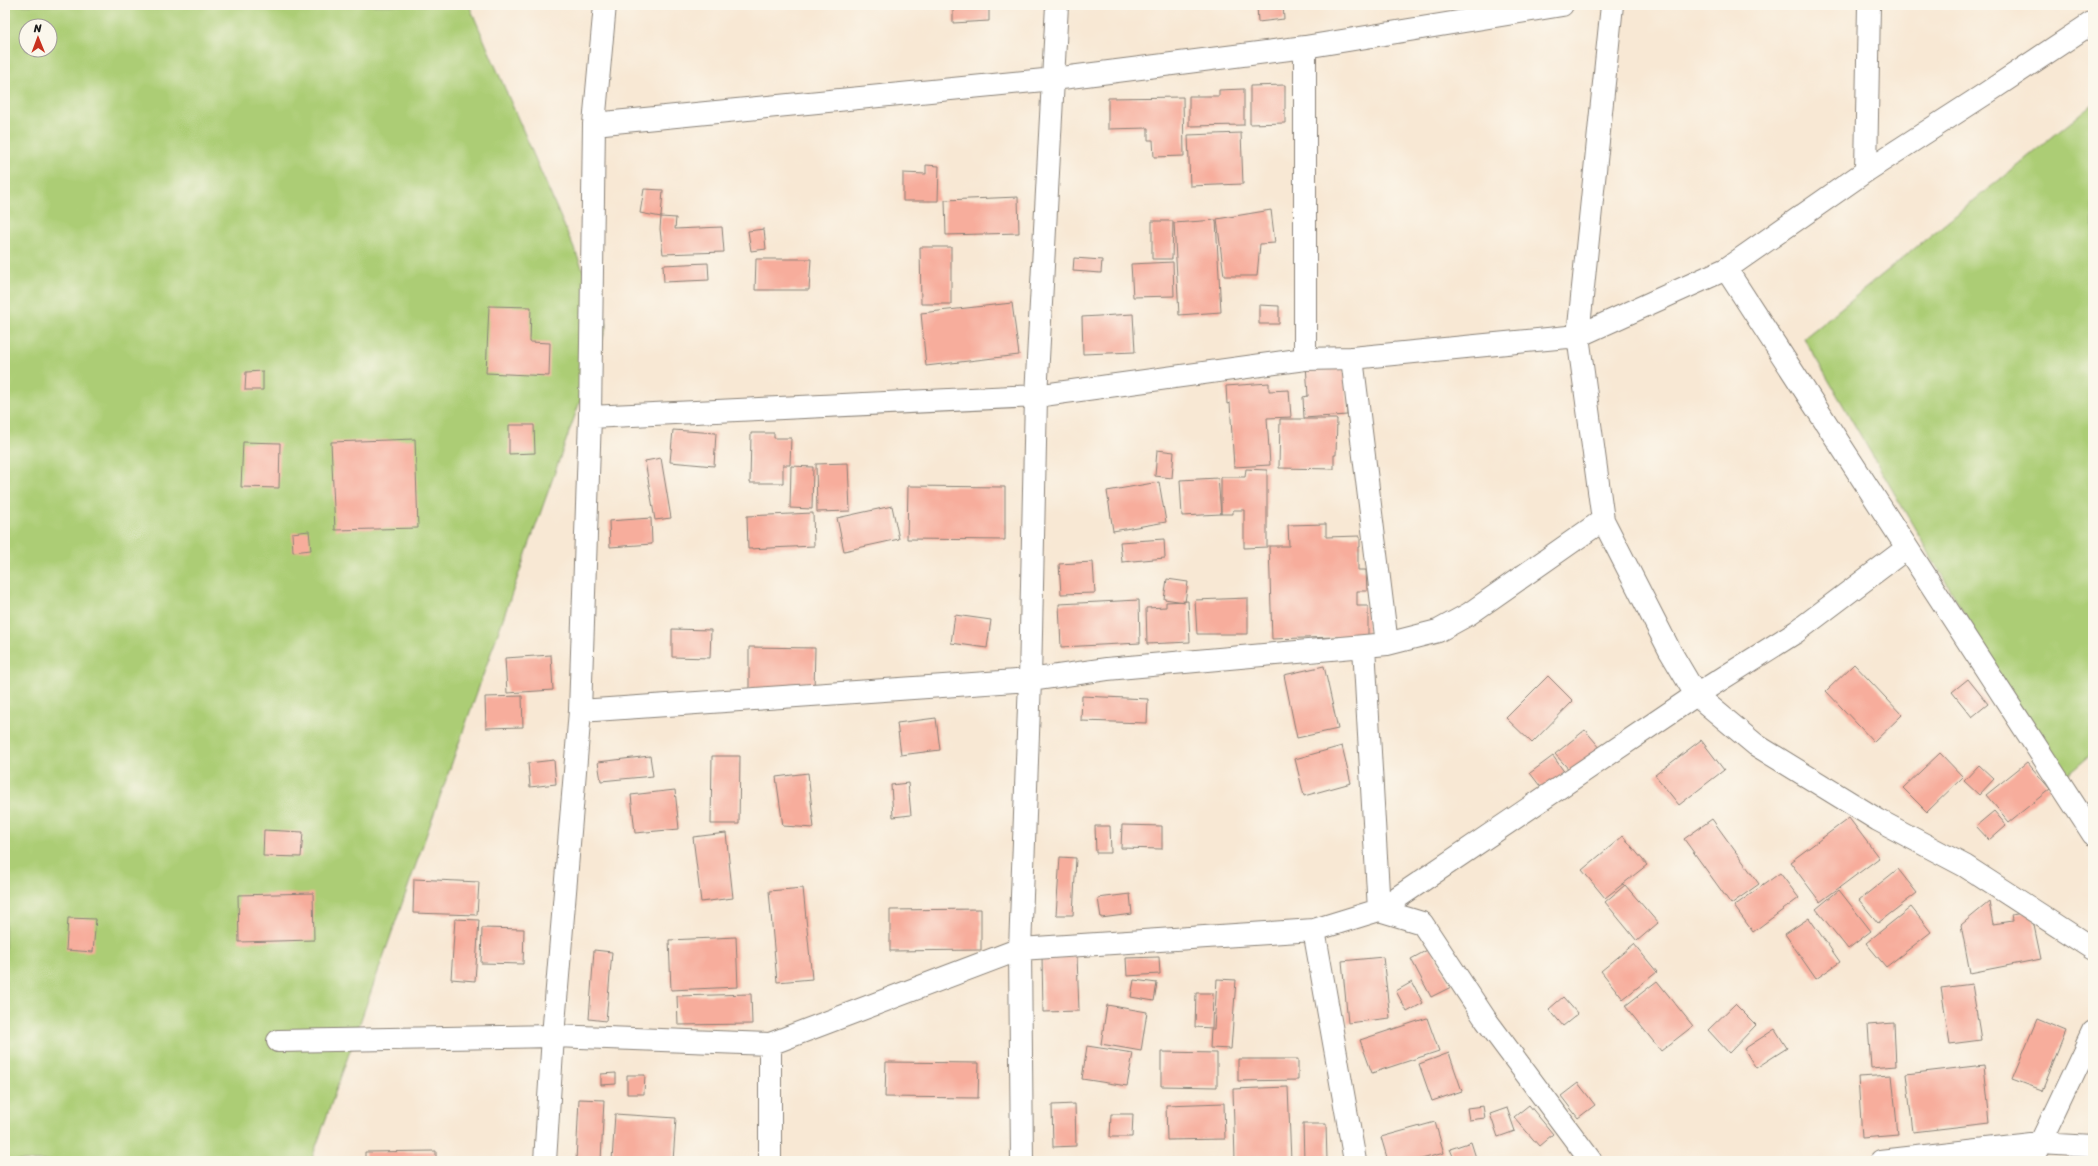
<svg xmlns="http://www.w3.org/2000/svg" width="2098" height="1166" font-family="Sriracha,sans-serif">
<rect width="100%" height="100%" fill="#fbf7ec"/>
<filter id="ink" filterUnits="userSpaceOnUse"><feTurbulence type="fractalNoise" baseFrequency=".025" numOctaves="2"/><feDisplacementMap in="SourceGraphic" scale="8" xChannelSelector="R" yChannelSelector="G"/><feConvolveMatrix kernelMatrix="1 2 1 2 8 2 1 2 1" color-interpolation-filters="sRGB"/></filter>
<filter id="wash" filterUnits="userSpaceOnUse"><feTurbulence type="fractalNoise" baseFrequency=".012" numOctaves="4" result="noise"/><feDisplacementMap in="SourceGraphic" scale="16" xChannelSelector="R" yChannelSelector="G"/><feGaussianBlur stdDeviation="0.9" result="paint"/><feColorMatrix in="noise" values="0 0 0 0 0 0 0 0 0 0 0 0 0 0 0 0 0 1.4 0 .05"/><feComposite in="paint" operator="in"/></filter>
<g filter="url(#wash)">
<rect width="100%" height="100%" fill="#f8e8d4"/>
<path fill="#accd75" stroke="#647448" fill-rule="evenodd" d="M5 5H469L607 325 311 1161H5ZM26 26H50V50H26Z
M2093 104V753L2061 780 1804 338Z"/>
<g id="blocks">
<path fill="#f7ad9c" d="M953 5H989V21L953 23Z
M1257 5H1283L1284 19 1258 22Z
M1285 85V123L1250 124V86Z
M1244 89V125L1189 126V96H1219V90Z
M1183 97 1184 156 1154 157 1153 140H1148V128L1108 129V98Z
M1241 133 1243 184 1190 186 1188 135Z
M926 165 939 166 938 201H903V173L926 174Z
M644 189 663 190 661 217 676 218 675 229 722 227 724 252 663 254 660 229 661 217 640 213Z
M1018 197 1019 233 946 235 945 200Z
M1271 210 1275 243 1260 244 1257 276H1224L1217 219Z
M1216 220 1221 312 1179 315 1174 223Z
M1152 221H1173L1172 259H1152Z
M764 229 766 249 751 251 748 231Z
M920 247H951V304H921Z
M1074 258 1102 260 1101 273 1073 271Z
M756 259H811L809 290H755Z
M1173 262 1174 296 1133 297 1131 264Z
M708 263 709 280 664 282 663 265Z
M1012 303 1019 355 926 366 921 313Z
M1259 305 1279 306V324H1259Z
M489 306 531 307 530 342 550 343 549 376 486 373Z
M1133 314 1135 352 1083 354 1082 317Z
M1344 362 1347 415 1304 418 1303 397 1308 396 1306 364Z
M263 371V390H245L246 372Z
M1269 383V391L1289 390 1291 417 1267 418 1270 465 1234 467 1230 403 1227 404 1226 386Z
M1280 419H1337L1336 455H1334V469L1279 468Z
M509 425H534L535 453 509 454Z
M673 430 716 433 714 466 670 462Z
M751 433H774V438H791L790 465H783V483H750Z
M415 439 418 528 335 530 331 442Z
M243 442 280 443 279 488 241 487Z
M1157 450 1174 452 1172 478 1155 476Z
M661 458 671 518 655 520 645 461Z
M848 463 850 511 817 512 816 464Z
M791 466 813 467 812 509 790 508Z
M1246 469 1267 470V547L1244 548V510H1233V514H1221V477H1245Z
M1218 478 1221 514 1182 516 1180 480Z
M1159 482 1166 522 1113 531 1107 491Z
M908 486 1005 487V540L907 539Z
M892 506 899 539 844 551 837 518Z
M813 513 814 546 748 549 747 516Z
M651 518 652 544 610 547 609 521Z
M1326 524V537L1360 536V547H1358V570H1366L1367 591H1357V606H1368V636L1272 639 1269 546H1289L1288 525Z
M309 531 311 550 293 552 292 533Z
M1164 539 1165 558 1122 562 1120 542Z
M1093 562 1095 593 1061 594 1059 564Z
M1167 579 1188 582 1185 602 1164 599Z
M1248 598V634H1197L1195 600Z
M1139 600 1140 643 1061 647 1059 604Z
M1188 601 1190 642 1147 644 1146 608 1166 607V602Z
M955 615 991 620 987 648 951 643Z
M672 629 711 630 710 658 672 657Z
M749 647 815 648 814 690 749 689Z
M551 655 553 690 507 693 505 658Z
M1854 664 1902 715 1874 742 1826 691Z
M1324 666 1338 729 1297 738 1284 675Z
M1548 676 1573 701 1532 743 1506 718Z
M1968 679 1988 704 1972 717 1952 692Z
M522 696 523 727 486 728 485 697Z
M1082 696 1148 699 1147 723 1081 721Z
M936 718 940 750 901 755 897 723Z
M1585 730 1601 749 1572 773 1555 754Z
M1701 740 1724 770 1679 805 1655 775Z
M1342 746 1351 783 1304 796 1295 759Z
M1940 753 1963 777 1927 812 1903 788Z
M650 756 653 776 601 781 598 762Z
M712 756H740L739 824H711Z
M1553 756 1565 773 1543 790 1530 773Z
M554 760 556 784 530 787 528 763Z
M2027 762 2050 789 2009 822 1986 795Z
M1979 765 1994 779 1979 795 1964 781Z
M808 773 814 828 783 826 776 777Z
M908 783 911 815 893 817 891 785Z
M675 790 679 829 635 833 631 795Z
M1994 811 2006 825 1989 840 1976 826Z
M1849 818 1879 858 1820 902 1790 862Z
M1712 819 1759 884 1731 904 1684 839Z
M1122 825 1162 826V849L1121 848Z
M1095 826H1110L1111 853H1096Z
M264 830 303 832 301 857 263 856Z
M726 833 733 898 701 902 693 837Z
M1623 836 1647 865 1605 898 1582 870Z
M1060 857 1076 858 1073 915H1056Z
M1898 869 1917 893 1878 923 1859 900Z
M1780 873 1799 898 1753 932 1734 906Z
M414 879 479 882 477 915 413 913Z
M1625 885 1658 923 1637 941 1605 902Z
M803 888 812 979 777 982 769 891Z
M1839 890 1871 931 1848 949 1816 909Z
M313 893 314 940 239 942 238 895Z
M1130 894 1132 914 1101 918 1098 898Z
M1989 902 1993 924 2013 921 2012 915 2031 911 2041 959 1970 973 1961 925Z
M1911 907 1931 932 1886 967 1866 943Z
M981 909V950L890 951V910Z
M68 918 96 919 93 952 66 950Z
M1809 918 1840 962 1816 979 1785 934Z
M455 919 479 920 475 981 451 979Z
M482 928 524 929 523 964 481 963Z
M736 937 738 987 671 990 669 940Z
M1634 944 1657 972 1623 999 1601 971Z
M1431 948 1451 987 1431 997 1411 959Z
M594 950 612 952 606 1021 589 1019Z
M1042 956H1077L1079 1011 1043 1012Z
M1159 957 1160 974 1127 976 1126 958Z
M1383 957 1390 1018 1348 1023 1342 961Z
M1217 979 1236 980 1231 1049 1210 1048 1211 1029H1214Z
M1134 980 1157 983 1154 1001 1131 997Z
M1657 981 1693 1026 1661 1051 1625 1006Z
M1412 982 1423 1003 1407 1012 1396 991Z
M1972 984 1981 1040 1950 1044 1941 988Z
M1196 993H1213L1212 1028 1195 1027Z
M751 994 752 1024 678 1025 677 996Z
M1563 997 1578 1014 1563 1026 1549 1009Z
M1735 1004 1756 1025 1729 1053 1708 1030Z
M1107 1005 1147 1012 1141 1051 1101 1044Z
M1427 1018 1439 1051 1372 1073 1360 1040Z
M2037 1019 2066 1031 2042 1090 2012 1079Z
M1894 1023 1896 1066 1871 1068 1868 1025Z
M1775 1029 1787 1048 1756 1068 1744 1049Z
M1087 1046 1133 1053 1127 1086 1082 1079Z
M1161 1052 1217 1053V1087L1161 1086Z
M1449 1053 1462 1091 1432 1101 1419 1064Z
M1238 1059H1298V1080L1238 1081Z
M886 1062 979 1063 978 1098 885 1097Z
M1984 1065 1990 1123 1913 1132 1906 1074Z
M616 1073V1084L601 1085V1074Z
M627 1075H645L644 1094H627Z
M1892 1075 1898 1135 1862 1138 1858 1077Z
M1578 1083 1595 1105 1578 1118 1561 1096Z
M1288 1087 1291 1161H1235L1233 1089Z
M579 1099 604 1100 601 1161H576Z
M1224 1103 1225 1139 1167 1140 1166 1105Z
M1075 1104 1076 1146 1053 1147 1052 1105Z
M1529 1105 1553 1134 1539 1146 1514 1117Z
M1483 1106 1485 1118 1469 1120 1467 1108Z
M1507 1108 1515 1131 1498 1137 1490 1114Z
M615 1114 676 1118 673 1161H612Z
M1111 1114H1133L1132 1137H1110Z
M1435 1122 1444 1153 1414 1161H1388L1381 1137Z
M1303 1124H1326L1327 1161H1304Z
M1471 1142 1477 1161H1455L1450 1149Z
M436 1151V1161H365V1152Z"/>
</g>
</g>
<g filter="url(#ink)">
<use href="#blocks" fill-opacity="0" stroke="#8a8278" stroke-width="1"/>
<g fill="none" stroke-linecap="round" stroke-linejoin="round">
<defs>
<path id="street" d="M1612 5 1578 336 1603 520 1670 651 1696 695 1756 745 1878 820 1965 866 2093 949
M1305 47V359
M594 124 1054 79 1305 47 1562 5
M1866 171 1869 5
M1726 269 2093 834
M1352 358 1387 644
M590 417 1036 396 1305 359 1352 358 1578 336 1726 269 1866 171 1985 94 2093 22
M1364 647 1379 910 1422 923 1486 1020 1591 1161
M580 711 1030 680 1107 669 1387 644 1438 631 1469 614 1603 520
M1314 930 1355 1161
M278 1041 553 1036 770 1044 1020 949 1314 930 1379 910 1696 695 1796 632 1907 548
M545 1161 553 1036 580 711 590 417 594 124 605 5
M770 1161V1044
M1022 1161 1020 949 1030 680 1036 396 1057 5
M1881 1161 2040 1143 2093 1146
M2032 1161 2093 1032"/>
</defs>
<use href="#street" stroke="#8a8278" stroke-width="24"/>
<use href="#street" stroke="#fff" stroke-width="22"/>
</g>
</g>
<rect width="2098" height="1166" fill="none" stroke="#fbf7ec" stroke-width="20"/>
<g transform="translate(38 38) rotate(359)"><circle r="19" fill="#fbf7ec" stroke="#a29f99"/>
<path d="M0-3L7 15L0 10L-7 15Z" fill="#c8321e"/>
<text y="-6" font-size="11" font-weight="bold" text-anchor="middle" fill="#1c1c1c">N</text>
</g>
</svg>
